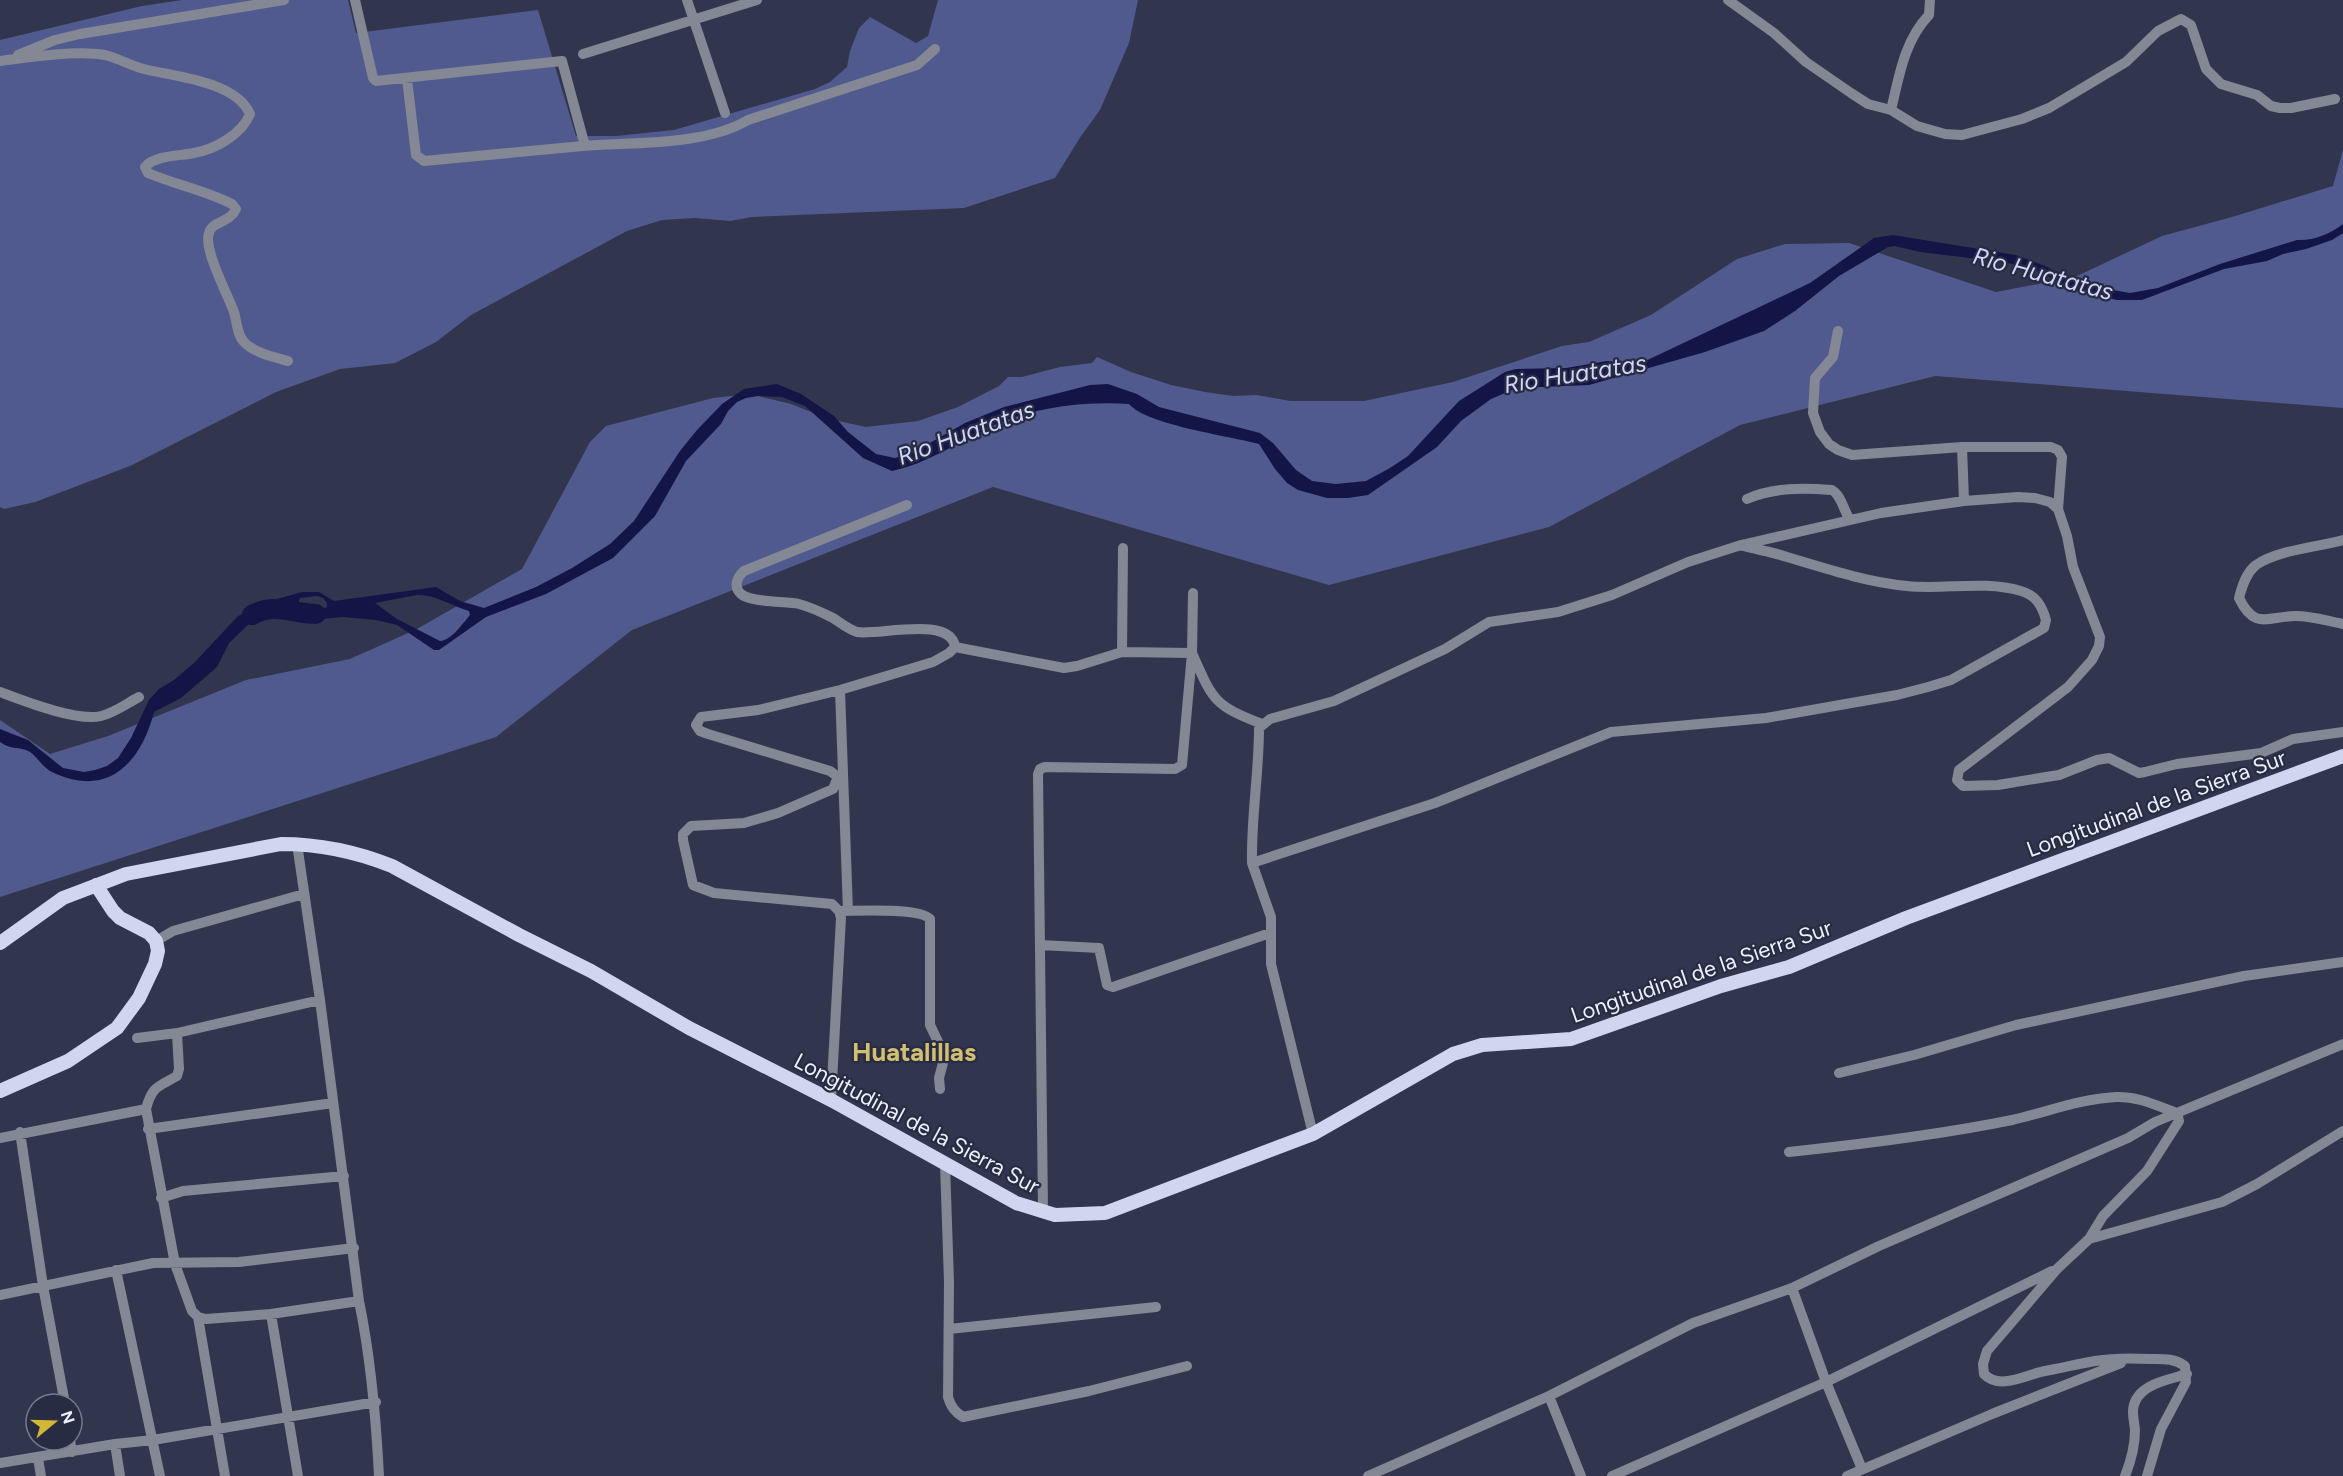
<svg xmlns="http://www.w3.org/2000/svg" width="2343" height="1476" font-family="Figtree,sans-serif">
<rect width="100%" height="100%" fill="#31364e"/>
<path fill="#515a8f" d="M182 0H348L356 33 538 10 576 136H616L674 130 815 89 830 82 847 67 850 51 859 28 870 17 916 43 928 36 938 0H1138L1129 43 1100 110 1081 136 1055 178 964 208 752 217 730 221 695 218 662 220 627 231 471 315 436 342 395 363 340 369 276 392 130 466 35 502 4 509 0 507V40L142 6Z
M2343 150V408L1935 376 1740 425 1549 527 1329 585 993 487 632 630 496 737 0 897V720L50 754 108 736 246 680 350 659 417 629 522 569 590 442 606 426 713 398 749 394 791 404 829 419 866 427 918 421 958 407 999 386 1008 377H1022L1060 367 1092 363 1097 357 1131 372 1171 385 1205 392 1233 396 1257 395 1290 401H1364L1453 382 1562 346 1589 342 1651 315 1737 259 1785 244 1849 243 1996 292 2075 277 2162 236 2232 217 2333 186Z"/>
<path fill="#141547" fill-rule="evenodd" d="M2343 224V233L2332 240 2306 249 2283 254 2267 261 2224 269 2142 300H2117L2072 290 2037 270 2004 262 1920 252 1895 246 1888 247 1839 276 1795 311 1764 331 1705 352 1589 385 1517 388 1491 399 1461 421 1437 447 1368 495 1348 498H1327L1298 490 1287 483 1275 469 1259 444C1230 436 1147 425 1129 404 1086 401 1036 407 997 424 962 439 930 463 892 471L863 458 805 406 782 397 758 396 746 398 737 402 728 411 721 424 686 461 655 516 613 558 546 594 486 617 439 650H434L397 625 376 620 343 617 300 621 293 619 290 608 286 606 252 621 229 643 217 667 181 698 154 712C140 766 105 799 50 771 42 766 37 757 30 752 20 746 13 751 0 742V729L28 740 63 768 84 772 95 770 107 766 118 758 131 738 149 700 159 689 174 680 195 662 238 616 277 599 302 592H319L334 601 436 587 460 601 484 608 536 587 572 568 610 544 634 521 680 451 697 430 722 404 744 389 777 384 801 394 834 416 848 432 876 454 895 458 914 452 965 423 1004 407 1090 385 1108 384 1137 394 1159 407 1260 433 1273 443 1296 470 1312 481 1336 484 1366 481 1390 468 1408 456 1459 401 1505 372 1516 369 1566 368 1607 361 1639 364 1810 283 1874 238 1893 235 2016 255 2045 266 2085 285 2130 293 2158 288 2220 264 2297 240C2313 241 2330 234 2343 224ZM417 595C434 594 452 606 469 611L470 615C462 624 452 640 440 641L397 619 375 603ZM317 596 323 598 327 603V607C315 613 307 615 298 604L300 598Z"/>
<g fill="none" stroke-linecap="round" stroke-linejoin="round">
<path stroke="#141547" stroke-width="20" d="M252 615C275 602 293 614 316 614"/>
<path stroke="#848794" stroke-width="10" d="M355 0 373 78 376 81 562 61 585 146
M687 0 725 113
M1728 0 1774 33 1806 62 1851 93 1868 104 1891 110 1917 126 1945 134 1962 135 2022 119 2049 108 2126 62 2158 31 2181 19 2191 25 2206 69 2221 84 2257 95 2271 106 2280 108H2291L2335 99
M583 54 757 0
M18 55 55 40 80 34 284 0
M0 61C29 57 77 50 105 55 118 58 131 66 144 69 175 77 236 81 250 114 242 134 216 149 194 153 180 156 155 155 145 167L148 173C176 185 204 190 232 204L236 209C229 224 213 220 209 233 203 249 228 295 234 312 237 322 237 336 245 343 255 353 274 357 288 361
M407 79 416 155 424 161C477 156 530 151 583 146 634 142 704 146 748 120L917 65 935 49
M1891 110C1899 77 1904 41 1929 15L1930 0
M1838 331 1833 357 1815 378 1813 413 1820 432 1829 444 1838 450 1852 455 1962 447H2051L2058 450 2062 457 2058 509
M1962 447 1964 501
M1747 499C1774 487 1803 488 1832 490 1841 495 1844 511 1850 520
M2343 540C2318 547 2277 550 2256 565 2246 573 2242 586 2239 598 2255 631 2268 616 2296 616 2312 616 2327 621 2343 624
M955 647 1064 668 1077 666 1122 652 1192 653C1213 700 1213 705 1262 724
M1122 652 1123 548
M840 690 848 911
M0 692C24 701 77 722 101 716 114 713 126 704 139 697
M297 844 320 1000 359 1301C371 1359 376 1417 379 1476
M1252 863C1251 818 1259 773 1259 728L1270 719 1334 701 1445 649 1489 622 1558 612 1612 595 1688 562 1741 545 1881 513 1964 501 2018 497 2035 498 2050 502 2058 509 2067 536 2073 567 2100 637 2099 646 2092 660 2068 687 1959 770 1957 780 1963 786 1998 785 2040 778 2059 775 2097 760 2109 758 2139 773 2145 772 2177 764 2261 753 2293 739 2343 732
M839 911C857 911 920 907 930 919V1025L942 1050 943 1063 939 1078 940 1089
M156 941 173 931 304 894
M1040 945 1099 948 1107 985 1113 987 1270 933
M177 1033 320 1000
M137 1038 177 1033 179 1069 177 1076C158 1087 152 1086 146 1109L175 1264 192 1311 198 1317 206 1319 271 1314 359 1301
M1839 1073 1914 1055 2016 1025 2244 976 2343 962
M831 1100 841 918 839 911 832 904 714 893 693 885 683 840V834L691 826 744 823 778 813 833 789 838 777 830 771 708 734 700 731 696 725 701 717 758 710 840 690 933 662 949 653 955 647C951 615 877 636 857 632 848 629 841 623 833 618 823 613 811 607 799 604 786 601 751 603 741 594 733 587 737 577 744 571L907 505
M148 1129 333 1103
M20 1132 43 1286 65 1404
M1313 1134 1271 964V917L1252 863 1435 803 1611 732 1766 718 1897 695 1928 687 1951 680 2044 628 2046 620C2042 606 2036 595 2021 591 1983 580 1945 590 1907 586 1866 582 1827 569 1787 557 1773 552 1758 550 1743 546
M0 1138 146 1109
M1789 1152C1864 1144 1939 1135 2012 1120 2047 1112 2080 1099 2116 1097 2138 1096 2157 1106 2177 1113
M945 1164 949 1282 948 1397C951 1407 955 1412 963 1417L1089 1391 1187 1366
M161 1198 183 1191 344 1176
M1043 1212 1038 774 1040 769 1045 767 1175 769 1182 765 1192 653 1193 593
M2089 1239 2222 1202 2257 1184 2343 1131
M116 1270 160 1476
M1792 1288 1826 1382 1862 1469
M0 1295 153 1263 239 1262 354 1248
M271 1314 298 1476
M198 1317 225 1476
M949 1329 1156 1307
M1549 1396 1581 1476
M70 1440 72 1452
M115 1444 120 1476
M38 1458 41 1476
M0 1463 115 1444 153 1440 376 1402
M1368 1476 1549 1396 1693 1323 1792 1288 1879 1246 2128 1138 2155 1122 2343 1044
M1612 1476 1826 1382 2052 1271
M1847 1476 1992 1414 2121 1363
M2125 1476C2131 1461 2135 1447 2135 1430 2134 1419 2130 1409 2137 1398 2146 1383 2171 1379 2187 1374
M2147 1476 2161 1429 2186 1382 2185 1366C2174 1358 2163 1359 2150 1359 2132 1358 2113 1358 2095 1361 2078 1364 2061 1368 2045 1371 2027 1374 2000 1391 1984 1374L1983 1364 1987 1351 2057 1269 2089 1239 2103 1216 2147 1171 2179 1121 2177 1113"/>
<path stroke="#d0d6f0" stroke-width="14" d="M0 943 63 898 126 874 281 844C319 844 357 852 392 866L519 935 591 971 689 1028 831 1100 1016 1203 1055 1215 1105 1213 1313 1134 1453 1054 1482 1045 1571 1039 1721 986 1789 967 1906 918 2343 756
M0 1091 68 1061 117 1028 139 998 155 964 158 951 156 941 149 933 120 918 113 911 96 885"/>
</g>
<g text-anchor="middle" stroke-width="4.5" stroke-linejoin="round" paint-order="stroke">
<g font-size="22" fill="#edf0fd" stroke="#282c43">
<text transform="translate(2156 803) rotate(-20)" y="8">Longitudinal de la Sierra Sur</text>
<text transform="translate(1701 971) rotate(-19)" y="8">Longitudinal de la Sierra Sur</text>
<text transform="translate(917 1123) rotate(28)" y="8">Longitudinal de la Sierra Sur</text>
</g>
<g font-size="24" font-style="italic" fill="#d0d7fa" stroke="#282c43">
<text transform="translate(2043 274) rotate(15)" y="8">Rio Huatatas</text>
<text transform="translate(1575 374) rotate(-9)" y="8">Rio Huatatas</text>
<text transform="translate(966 433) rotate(-20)" y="8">Rio Huatatas</text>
</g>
<g font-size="26" font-weight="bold" fill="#d2bf71" stroke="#282c43">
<text x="914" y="1061">Huatalillas</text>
</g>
</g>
<g transform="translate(54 1422) rotate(71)"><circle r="28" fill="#282c43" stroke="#777a8d" stroke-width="1.5"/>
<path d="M0-4.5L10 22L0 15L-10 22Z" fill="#d3b635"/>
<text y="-9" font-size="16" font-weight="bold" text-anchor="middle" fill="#edf0fd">N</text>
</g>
</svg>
